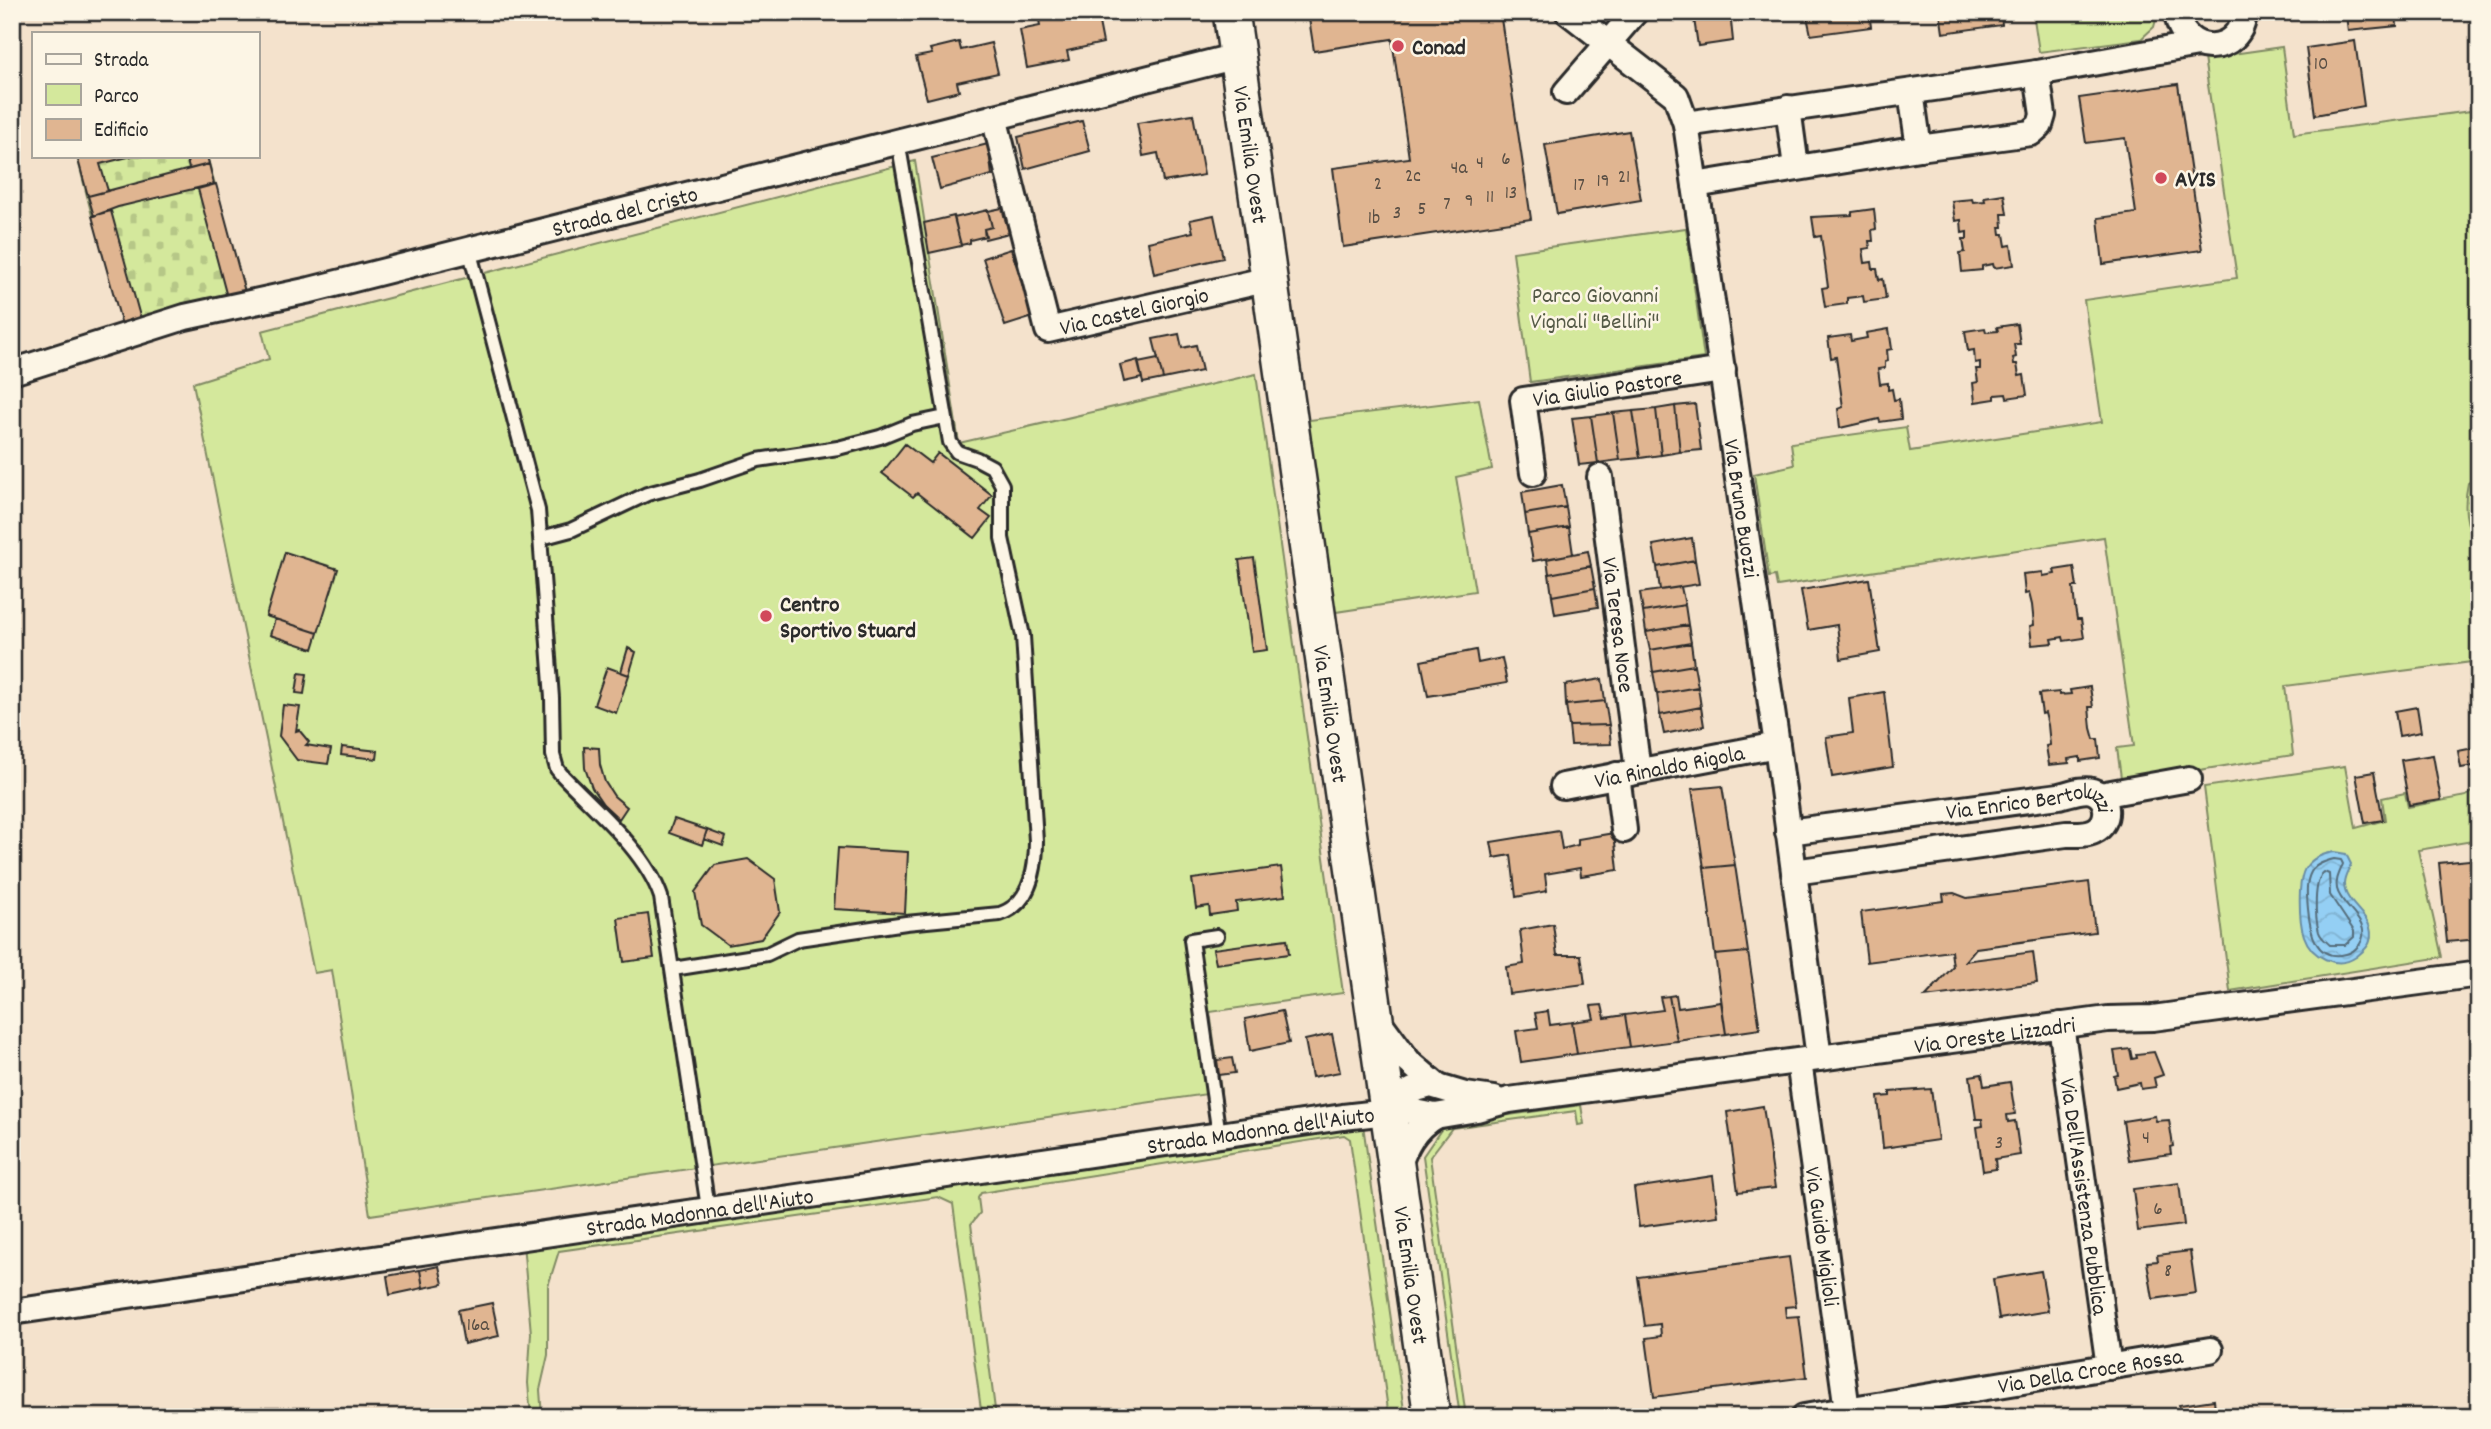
<svg xmlns="http://www.w3.org/2000/svg" width="2491" height="1429" font-family="Dekko,sans-serif">
<defs>
<pattern id="forest-firs" width="22" height="20" patternUnits="userSpaceOnUse" patternTransform="scale(1.75)"><rect width="22" height="20" fill="#d4e89c"/><path d="M5 1l3.5 6h-7zM16 11l3.5 6h-7z" fill="#b6c787"/></pattern>
<pattern id="cemetery-stones" width="16" height="16" patternUnits="userSpaceOnUse" patternTransform="scale(1.75)"><rect width="16" height="16" fill="#d4e89c"/><path d="M2 7V4a2 2 0 0 1 4 0v3zM10 15v-3a2 2 0 0 1 4 0v3z" fill="#b6c787"/></pattern>
<pattern id="water-waves" width="16" height="10" patternUnits="userSpaceOnUse" patternTransform="scale(1.75)"><rect width="16" height="10" fill="#94cff4"/><path d="M0 5q4-4 8 0t8 0" fill="none" stroke="#80b2d1"/></pattern>
</defs>
<rect width="100%" height="100%" fill="#f4e2cc"/>
<filter id="ink" filterUnits="userSpaceOnUse"><feTurbulence type="fractalNoise" baseFrequency=".0143" numOctaves="2"/><feDisplacementMap in="SourceGraphic" scale="14" xChannelSelector="R" yChannelSelector="G"/><feConvolveMatrix kernelMatrix="1 2 1 2 8 2 1 2 1" color-interpolation-filters="sRGB"/></filter>
<g filter="url(#ink)">
<path fill="#d4e89c" stroke="#808a64" stroke-width="2" d="M2033 12H2158L2154 27 2141 39 2039 52Z
M2282 47 2294 134 2479 110V661L2285 686 2293 755 2187 772 2122 785 2117 748 2134 746 2104 537 1777 586 1775 576 1769 577 1754 474 1794 465 1791 443 1906 427 1910 451 2102 422 2084 300 2237 278 2204 58Z
M915 161 959 443 1256 374 1343 993 1210 1012 1221 1092 370 1215 332 970 314 973 193 383 269 359 262 331Z
M1686 228 1704 358 1530 382 1513 252Z
M1479 399 1492 469 1456 477 1475 591 1329 613 1301 421Z
M2345 766 2356 828 2385 820 2382 798 2405 793 2408 807 2466 796 2479 788V840L2418 850 2442 957 2230 991 2204 787Z
M1581 1105 1584 1124 1578 1125 1576 1111 1452 1128 1430 1157 1466 1417H1460L1423 1156 1445 1124Z
M1363 1125 1405 1417H1389L1350 1139 1344 1135 981 1193 978 1198 980 1213 971 1224 996 1417H982L953 1204 938 1197 559 1251 548 1286V1355L540 1390 542 1417H531L528 1383 531 1333 523 1243Z"/>
<path fill="url(#forest-firs)" stroke="#808a64" stroke-width="2" d="M2479 476V542C2463 528 2464 502 2468 483Z"/>
<path fill="url(#cemetery-stones)" stroke="#808a64" stroke-width="2" d="M77 156H207L245 292 141 320 92 216Z"/>
<path fill="url(#water-waves)" stroke="#6a8da4" stroke-width="2" d="M2334 852 2346 854 2351 864C2349 870 2344 877 2344 884 2344 906 2377 916 2370 941 2369 947 2361 953 2356 957 2337 970 2311 957 2304 936 2299 922 2297 879 2306 867 2313 857 2324 854 2334 852Z"/>
<g fill="none" stroke-linecap="round" stroke-linejoin="round">
<path stroke="#556d7b" stroke-width="2" d="M2334 859 2341 860 2343 864C2340 872 2335 880 2337 889 2341 907 2370 921 2362 940 2360 946 2352 953 2346 954 2315 962 2310 931 2308 909 2307 897 2305 883 2311 872 2315 864 2326 861 2334 859Z
M2324 872 2329 874 2330 895 2354 931V937L2345 945H2330C2326 941 2321 938 2319 932 2315 918 2313 881 2324 872Z"/>
</g>
<path fill="#e0b591" stroke="#2b2b2b" stroke-width="2" d="M1038 12H1097L1103 43 1067 51 1069 60 1027 68 1020 30 1040 26Z
M1308 12H1500L1531 219 1343 247 1333 168 1409 158 1392 39 1314 51Z
M1693 12H1730L1733 41 1698 46Z
M1806 12H1869L1871 27 1811 35Z
M1940 12H2001L2002 25 1943 33Z
M2353 12H2396L2397 26 2348 31 2346 15H2353Z
M2355 41 2364 106 2315 115 2306 48Z
M959 42 961 50 991 43 998 73 957 82 959 91 927 99 916 57 932 54 930 49Z
M2178 84 2202 250 2103 264 2098 218 2136 213 2125 138 2086 143 2079 98Z
M1193 114 1204 175 1163 182 1158 153 1143 156 1137 123Z
M1082 121 1090 151 1025 169 1018 137Z
M1629 131 1641 200 1557 214 1545 145Z
M988 144 992 175 940 189 932 158Z
M77 156H132L100 164 108 191 88 196Z
M186 156H207L209 164 189 169Z
M209 164 214 184 118 207 94 216 88 196Z
M216 184 245 292 227 297 198 189Z
M2004 194 2007 214H2002L2003 227H2000L2001 234H2004L2006 246 2011 245 2014 265 1994 268 1993 264 1982 266V270L1962 272 1960 253 1965 252 1963 239H1967V232L1962 233 1961 220 1955 221 1952 201 1972 199 1973 202 1985 201 1984 197Z
M1002 208 1009 233 985 239 984 229 992 227 988 211Z
M1874 209 1876 229 1872 230 1873 241H1869L1870 248 1863 249 1865 263 1872 262 1873 269H1877L1879 280 1883 279 1886 299 1864 302 1863 296 1847 298V304L1825 307 1822 288 1828 287 1821 236 1815 237 1812 217 1852 215V212Z
M988 210 992 227 984 229 986 236 970 240V243L961 245 954 218Z
M111 211 141 320 122 325 92 216Z
M1214 215 1223 258 1154 274 1148 242 1193 232 1190 220Z
M954 216 961 246 929 253 924 223Z
M1011 249 1033 317 1005 326 983 258Z
M2017 324 2020 344H2014L2016 357 2013 358 2014 364H2017L2019 376 2024 375 2027 395 2007 398 2006 394 1995 395V399L1975 402 1973 383 1978 382 1976 369H1980V362L1975 363 1974 350 1968 351 1965 331 1985 328 1986 332 1998 331 1997 327Z
M1889 329 1892 349 1887 350 1888 361 1885 362V368L1878 369 1880 384 1888 383V390L1892 389 1894 400 1899 399 1901 419 1880 422 1879 419 1840 428 1838 409 1843 407 1836 357 1831 358 1828 338 1850 335 1851 341 1867 338 1866 333Z
M1179 334 1182 348 1196 345 1202 371 1163 379 1153 339Z
M1158 359 1163 379 1143 383 1138 363Z
M1138 360 1142 378 1124 382 1120 365Z
M1695 404 1701 450 1680 452 1675 406Z
M1675 406 1680 452 1661 455 1656 409Z
M1656 409 1661 455 1640 458 1633 411Z
M1633 411 1640 458 1620 460 1613 413Z
M1613 413 1620 460 1598 463 1591 416Z
M1591 416 1598 463 1579 465 1572 418Z
M905 444 930 463 938 453 992 495 980 510 991 518 975 538 917 493 913 497 882 473Z
M1562 485 1566 507 1525 514 1522 492Z
M1566 507 1569 527 1528 534 1525 514Z
M1569 527 1573 554 1533 561 1528 534Z
M1692 538 1695 560 1657 567 1653 545Z
M1588 551 1591 566 1549 574 1547 559Z
M285 552 338 569 318 633 266 616Z
M1254 558 1267 650 1252 652 1239 560Z
M1695 560 1699 584 1660 590 1657 567Z
M1591 566 1595 588 1552 596 1549 574Z
M2074 567 2077 587H2073L2075 608 2077 619H2081L2084 638 2064 641 2063 637 2052 639 2053 643 2032 645 2030 626 2034 625 2032 605 2029 593 2025 594 2023 574 2043 572V576L2055 574 2054 570Z
M1869 579 1880 652 1841 659 1837 625 1808 630 1801 590Z
M1681 587 1685 605 1643 612 1640 593Z
M1595 588 1598 607 1555 614 1552 596Z
M1685 605 1688 625 1646 632 1643 612Z
M275 619 318 633 313 649 270 635Z
M1688 625 1691 643 1650 650 1646 632Z
M1691 643 1694 665 1653 672 1650 650Z
M628 648 636 652 629 675 621 672Z
M1476 650 1478 663 1502 658 1507 683 1428 696 1421 661Z
M1694 665 1698 687 1657 694 1653 672Z
M607 667 629 675 616 713 594 705Z
M299 673 307 674 304 694 296 693Z
M1602 679 1605 701 1566 705 1565 685Z
M1698 687 1701 707 1660 715 1657 694Z
M2090 687 2093 707H2089L2091 728 2094 739H2098L2100 758 2080 761V757L2068 759 2069 763 2049 765 2046 746 2050 745 2048 725 2045 713 2042 714 2039 694 2059 692V695L2071 694 2070 690Z
M1884 692 1893 767 1832 777 1826 737 1853 733 1849 698Z
M1605 701 1609 725 1569 726 1566 705Z
M283 705 300 707 296 731 299 730 309 742 306 745 331 749 328 764 297 760 279 736Z
M1701 707 1704 726 1664 734 1660 715Z
M2417 707 2421 732 2399 736 2395 711Z
M1609 725 1611 744 1571 745 1569 726Z
M342 747 378 751 377 759 341 755Z
M584 747 599 748 600 765 605 782 614 796 627 807 619 819 603 804 592 788 585 768Z
M2479 747V765L2461 768 2458 751Z
M2433 755 2441 800 2409 805 2401 760Z
M2374 772 2383 820 2365 823 2356 775Z
M1722 786 1735 865 1704 868 1692 789Z
M674 819 707 830 702 845 669 833Z
M707 830 726 837 723 846 704 839Z
M1559 831 1562 849 1578 845V839L1614 833 1618 870 1581 876 1580 868 1545 874 1547 891 1516 897 1511 855 1494 858 1491 842Z
M838 848 908 852 905 913 834 909Z
M748 859 775 879 780 912 761 939 728 945 701 925 695 892 715 865Z
M2479 859V939L2447 942 2439 863Z
M1735 865 1748 952 1715 955 1704 868Z
M1281 867 1285 896 1236 902 1237 911 1210 915 1209 906 1196 908 1192 879Z
M2089 882 2095 932 1976 948 1965 961 2033 952 2037 983 1925 997 1953 967 1951 951 1867 962 1861 912 1944 901 1943 894 1954 893 1967 898Z
M648 914 654 958 624 962 618 918Z
M1553 924 1557 955H1581L1585 984 1509 994 1506 967 1524 964 1520 930Z
M1287 939 1289 954 1216 964 1213 949Z
M1748 952 1760 1029 1726 1034 1715 955Z
M1676 995 1678 1008 1721 1002 1726 1034 1677 1041 1669 996Z
M1669 996 1677 1041 1630 1047 1625 1015 1663 1010 1660 997Z
M1602 1005 1605 1018 1625 1015 1630 1047 1577 1054 1572 1022 1594 1019 1591 1006Z
M1282 1011 1289 1043 1250 1051 1245 1019Z
M1548 1011 1550 1025 1572 1022 1577 1054 1521 1062 1516 1031 1538 1028 1535 1013Z
M1332 1034 1340 1072 1312 1077 1305 1040Z
M2130 1049 2132 1059 2137 1058 2136 1054 2154 1052 2163 1075 2154 1078 2156 1087 2141 1089 2140 1083 2116 1088 2114 1076 2118 1075 2114 1051Z
M1232 1058 1235 1073 1219 1075 1217 1060Z
M1982 1074 1984 1086 2010 1082 2015 1114 2007 1115 2008 1122 2015 1121 2020 1155 1995 1159 1996 1169 1983 1171 1977 1127 1983 1126 1982 1119H1976L1970 1076Z
M1931 1089 1938 1140 1883 1148 1878 1097 1890 1096V1092Z
M1763 1106 1775 1188 1738 1192 1727 1112Z
M2155 1116 2156 1121 2169 1120 2173 1146 2170 1147 2171 1154 2129 1160 2123 1121Z
M1713 1176 1718 1216 1639 1227 1634 1188Z
M2179 1183 2184 1225 2138 1231 2133 1189Z
M2190 1251 2196 1293 2153 1299 2147 1262 2158 1261 2157 1255Z
M1789 1257 1796 1306 1785 1307 1786 1317 1799 1316 1807 1377 1654 1397 1646 1338 1661 1336 1660 1324 1645 1326 1638 1277Z
M439 1266 443 1284 423 1288 420 1270Z
M420 1270 423 1288 390 1295 387 1276Z
M2041 1271 2048 1311 1999 1319 1993 1279Z
M492 1303 499 1336 464 1344 458 1310Z
M2214 1400 2216 1417H2181L2179 1405Z"/>
<g fill="none" stroke-linecap="round" stroke-linejoin="round">
<defs>
<path id="lane" d="M469 249 538 510 552 698 553 755 557 769 561 774C595 810 645 850 661 897L708 1208
M541 538 571 530 647 494 700 480 758 460 838 448 880 437 912 424 945 417
M1217 936 1191 940 1219 1135
M673 969 767 954 798 939 906 923 1000 914C1030 904 1036 869 1036 841L1023 636 1002 538V485L992 467 977 459 957 452 950 442 898 141"/>
<g id="street">
<path id="s1" d="M1568 12 1676 96 1686 124 1777 745 1819 1058"/>
<path d="M2177 12C2181 58 2242 57 2244 12"/>
<path d="M1566 92 1635 12"/>
<path d="M1911 92 1919 148"/>
<path d="M1788 108 1796 167"/>
<path id="s2" d="M994 117 1048 330 1269 279"/>
<path d="M1686 124 2037 73 2198 44"/>
<path d="M1695 185 1919 148 2031 133 2040 125 2043 115 2037 73"/>
<path id="s3" d="M12 372 185 317 310 290 1237 56"/>
<path id="s4" d="M1533 473 1523 400 1723 370"/>
<path id="s5" d="M1600 477 1638 771"/>
<path d="M1617 775 1624 830"/>
<path id="s6" d="M1563 786 1777 745"/>
<path d="M2100 795 2189 779"/>
<path id="s7" d="M1788 832 2059 796C2069 794 2082 788 2092 791 2110 797 2111 823 2094 831 2086 835 2075 834 2066 834L1794 872"/>
<path d="M1377 1019 1408 1061 1437 1086"/>
<path id="s8" d="M2061 1025 2109 1367"/>
<path id="s9" d="M1799 1061 1848 1417"/>
<path d="M1387 1104 1413 1090 1431 1085 1465 1095 1494 1099"/>
<path d="M1397 1169C1405 1147 1413 1129 1435 1116"/>
<path id="s10" d="M12 1312 1343 1117 1405 1110 1435 1116 1477 1109 1509 1100 2108 1019 2153 1018 2479 974"/>
<path id="s11" d="M1804 1417 2210 1350"/>
</g>
<g id="secondary">
<path id="s12" d="M1231 12 1432 1417"/>
</g>
</defs>
<use href="#lane" stroke="#2b2b2b" stroke-width="18"/>
<use href="#street" stroke="#2b2b2b" stroke-width="30"/>
<use href="#secondary" stroke="#2b2b2b" stroke-width="40"/>
<use href="#lane" stroke="#fcf5e5" stroke-width="12"/>
<use href="#street" stroke="#fcf5e5" stroke-width="24"/>
<use href="#secondary" stroke="#fcf5e5" stroke-width="35"/>
</g>
</g>
<g fill="#d1495b" stroke="#fcf5e5" stroke-width="2.5">
<circle cx="1398" cy="46" r="7"/>
<circle cx="2161" cy="178" r="7"/>
<circle cx="766" cy="616" r="7"/>
</g>
<g text-anchor="middle" stroke-width="5" stroke-linejoin="round" paint-order="stroke">
<g font-size="19" fill="#584e44">
<text x="2321" y="69">10</text>
<text x="1506" y="164">6</text>
<text x="1480" y="168">4</text>
<text x="1459" y="173">4a</text>
<text x="1413" y="181">2c</text>
<text x="1624" y="182">21</text>
<text x="1603" y="186">19</text>
<text x="1378" y="189">2</text>
<text x="1579" y="190">17</text>
<text x="1511" y="198">13</text>
<text x="1490" y="202">11</text>
<text x="1469" y="206">9</text>
<text x="1447" y="209">7</text>
<text x="1422" y="214">5</text>
<text x="1397" y="218">3</text>
<text x="1374" y="223">1b</text>
<text x="2146" y="1143">4</text>
<text x="1999" y="1148">3</text>
<text x="2158" y="1214">6</text>
<text x="2168" y="1276">8</text>
<text x="478" y="1330">16a</text>
</g>
<g font-size="23" font-weight="bold" fill="#2b2b2b" stroke="#fcf5e5" text-anchor="start">
<text x="1412" y="54">Conad</text>
<text x="2175" y="186">AVIS</text>
<text x="780" y="611">Centro<tspan x="780" dy="26">Sportivo Stuard</tspan></text>
</g>
<g font-size="23" fill="#2b2b2b" stroke="#fcf5e5">
<text dy="8" stroke="none"><textPath href="#s12" startOffset="144">Via Emilia Ovest</textPath></text>
<text dy="8" stroke="none"><textPath href="#s3" startOffset="634">Strada del Cristo</textPath></text>
<text dy="8" stroke="none"><textPath href="#s2" startOffset="308">Via Castel Giorgio</textPath></text>
<text dy="8" stroke="none"><textPath href="#s4" startOffset="159">Via Giulio Pastore</textPath></text>
<text dy="8" stroke="none"><textPath href="#s1" startOffset="555">Via Bruno Buozzi</textPath></text>
<text dy="8" stroke="none"><textPath href="#s5" startOffset="149">Via Teresa Noce</textPath></text>
<text dy="8" stroke="none"><textPath href="#s12" startOffset="709">Via Emilia Ovest</textPath></text>
<text dy="8" stroke="none"><textPath href="#s6" startOffset="108">Via Rinaldo Rigola</textPath></text>
<text dy="8" stroke="none"><textPath href="#s7" startOffset="247">Via Enrico Bertoluzzi</textPath></text>
<text dy="8" stroke="none"><textPath href="#s10" startOffset="2004">Via Oreste Lizzadri</textPath></text>
<text dy="8" stroke="none"><textPath href="#s10" startOffset="1262">Strada Madonna dell'Aiuto</textPath></text>
<text dy="8" stroke="none"><textPath href="#s8" startOffset="173">Via Dell'Assistenza Pubblica</textPath></text>
<text dy="8" stroke="none"><textPath href="#s10" startOffset="695">Strada Madonna dell'Aiuto</textPath></text>
<text dy="8" stroke="none"><textPath href="#s9" startOffset="177">Via Guido Miglioli</textPath></text>
<text dy="8" stroke="none"><textPath href="#s12" startOffset="1276">Via Emilia Ovest</textPath></text>
<text dy="8" stroke="none"><textPath href="#s11" startOffset="290">Via Della Croce Rossa</textPath></text>
</g>
<g font-size="23" fill="#555a47" stroke="#fcf5e5">
<text x="1595" y="302">Parco Giovanni<tspan x="1595" dy="26">Vignali "Bellini"</tspan></text>
</g>
</g>
<rect width="2491" height="1429" fill="none" stroke="#fcf5e5" stroke-width="42"/>
<rect x="21" y="21" width="2449" height="1387" fill="none" stroke="#2b2b2b" stroke-width="2.5" filter="url(#ink)"/>
<rect x="32" y="32" width="228" height="126" fill="#fcf5e5" stroke="#a8a49b" stroke-width="2"/>
<rect x="46" y="54" width="35" height="10" fill="#fcf5e5" stroke="#a8a49b" stroke-width="2"/>
<text x="94" y="66" font-size="21" fill="#2b2b2b">Strada</text>
<rect x="46" y="84" width="35" height="21" fill="#d4e89c" stroke="#a8a49b" stroke-width="2"/>
<text x="94" y="102" font-size="21" fill="#2b2b2b">Parco</text>
<rect x="46" y="119" width="35" height="21" fill="#e0b591" stroke="#a8a49b" stroke-width="2"/>
<text x="94" y="136" font-size="21" fill="#2b2b2b">Edificio</text>
</svg>
